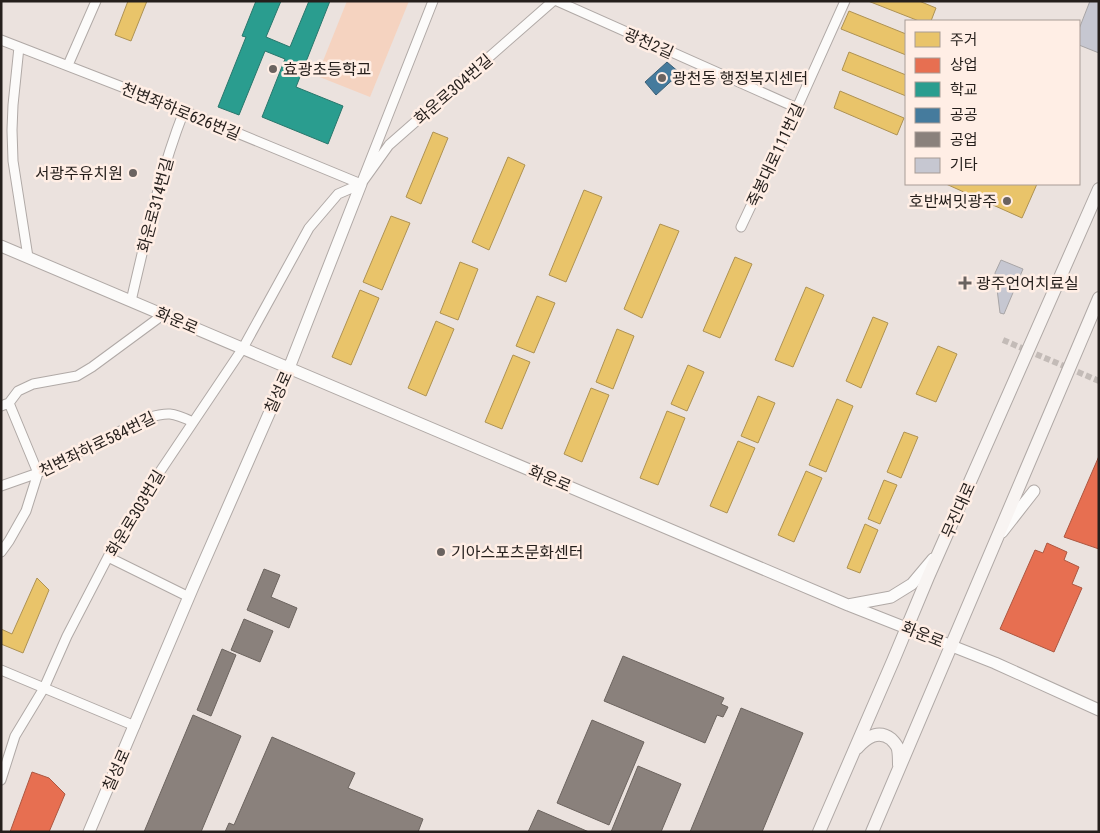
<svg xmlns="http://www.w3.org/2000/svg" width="1100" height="833" font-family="'Roboto Condensed','Noto Sans KR',sans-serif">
<rect width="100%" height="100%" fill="#ebe2de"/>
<path fill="#f5d3c0" d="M347 1H409L370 97 317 76Z"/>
<path fill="#e9c46a" stroke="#ae9253" d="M128 1H147L131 41 115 35Z
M868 1H919L936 8 931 21H919Z
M849 11 906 34V55L841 29Z
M849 52 906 75V96L842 70Z
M840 91 904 118 897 135 834 108Z
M433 132 448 138 421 204 406 197Z
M508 157 525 165 489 250 472 242Z
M946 184H1037L1022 218Z
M584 190 602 197 566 282 549 275Z
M391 216 410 223 382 290 363 282Z
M660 224 679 231 642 318 624 309Z
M735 257 752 264 720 338 703 331Z
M460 262 478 269 458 320 440 313Z
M806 287 824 295 793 367 775 360Z
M360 290 379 298 351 365 332 357Z
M537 296 555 303 534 353 516 346Z
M873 317 888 323 861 388 846 381Z
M436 321 454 329 426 396 408 388Z
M617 329 634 336 613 389 596 382Z
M938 346 957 354 936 402 916 394Z
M513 355 530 362 502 429 485 422Z
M688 365 704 372 687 411 671 404Z
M591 388 609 395 582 462 564 454Z
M758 396 775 403 758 443 741 436Z
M837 399 853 406 826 472 809 465Z
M667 411 685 418 658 485 640 478Z
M904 432 918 437 901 478 887 472Z
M738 441 755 448 727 513 710 506Z
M806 471 822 478 794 542 778 535Z
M884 480 897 485 880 524 868 519Z
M865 524 878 530 860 573 847 568Z
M37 578 49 590 23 653 1 644V629L12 634Z"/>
<path fill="#e76f51" stroke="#ad5741" d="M1099 456V549L1064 537Z
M1047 543 1067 552 1064 560 1079 567 1072 584 1082 588 1054 652 1000 629 1035 550 1043 553Z
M32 772 49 778 65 794 49 832H10Z"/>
<path fill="#2a9d8f" stroke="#28776c" d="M256 1H281L266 37 290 47 309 1H330L296 87 343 106 328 144 262 117 285 59 265 51 239 115 218 107 246 37 242 36Z"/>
<path fill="#457b9d" stroke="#3b5f76" d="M667 62 680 73 656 95 645 82Z"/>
<path fill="#8a817c" stroke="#6c645f" d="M264 569 280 575 271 597 297 608 289 628 247 610Z
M244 619 273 631 260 662 231 650Z
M222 649 236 655 211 716 197 710Z
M623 656 724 698 721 704 728 707 723 717 717 715 705 743 604 701Z
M741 708 803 733 762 832H690Z
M193 715 241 736 201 832H144Z
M592 720 644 742 609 825 557 803Z
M272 737 355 773 348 788 423 819 418 832H225L229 823 234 825Z
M638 766 681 784 661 832H611Z
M538 810 589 832H528Z"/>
<path fill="#c6c7d1" stroke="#a8a5a6" d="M1090 1H1099V53L1079 45V29Z
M1001 260 1023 269 1004 314 1000 313 995 273Z"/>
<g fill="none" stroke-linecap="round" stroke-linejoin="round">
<path stroke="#c3bbb7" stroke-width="6" stroke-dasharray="6 3" stroke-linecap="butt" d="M1003 340 1099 381"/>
<defs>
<path id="minor" d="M557 1 797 108
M1 40 184 111 361 184 433 1
M19 47 13 105 12 130 13 161 28 257
M68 65 96 1
M741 227 797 108 845 1
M131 301C146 237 160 172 184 111
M1 406 9 403 18 391 33 384 77 376 92 367 164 314
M1 486 38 473 146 418C168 412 172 412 193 422
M1 552 9 541 26 511 38 473 9 403
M108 557 189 597
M1 670 135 726
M1 780 15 736 44 688 67 636 108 557 128 522 157 476 243 348 309 228 338 194 361 184 389 145 553 1"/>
<path id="tertiary" d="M1 246 848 605 995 663 1099 710
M1002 532 1034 491
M848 605 891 597 912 584 933 559
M89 832 193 587 289 368 361 184"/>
<path id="secondary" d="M857 748C866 738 878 729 891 739 894 742 897 745 898 749 899 754 899 759 899 765
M819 832 893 661 928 577 1099 189
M872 832 1099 298"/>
</defs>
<use href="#minor" stroke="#b0a9a6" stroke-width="11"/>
<use href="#tertiary" stroke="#b0a9a6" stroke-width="13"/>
<use href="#secondary" stroke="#b0a9a6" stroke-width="14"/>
<use href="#minor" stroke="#fcfbfa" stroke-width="9"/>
<use href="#tertiary" stroke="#fcfbfa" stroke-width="11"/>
<use href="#secondary" stroke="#f8f4f2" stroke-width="12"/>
</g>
<g fill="#6a6360" stroke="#ffeee5" stroke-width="2">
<circle cx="273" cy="69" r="5"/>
<circle cx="662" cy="78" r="5"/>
<circle cx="133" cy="173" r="5"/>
<circle cx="1007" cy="201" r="5"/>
<path d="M962.5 275.5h5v5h5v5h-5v5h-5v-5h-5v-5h5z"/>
<circle cx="441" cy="552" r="5"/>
</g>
<g text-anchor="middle" stroke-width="5" stroke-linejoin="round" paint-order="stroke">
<g font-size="16" fill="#251f1c" stroke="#ffeee5">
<text transform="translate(649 43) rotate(24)" y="6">광천2길</text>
<text transform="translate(453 89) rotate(-41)" y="6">화운로304번길</text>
<text transform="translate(181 111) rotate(22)" y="6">천변좌하로626번길</text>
<text transform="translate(775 155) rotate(-65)" y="6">죽봉대로111번길</text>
<text transform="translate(155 205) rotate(-75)" y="6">화운로314번길</text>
<text transform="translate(177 320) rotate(23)" y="6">화운로</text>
<text transform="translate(278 392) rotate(-66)" y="6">칠성로</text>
<text transform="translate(97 444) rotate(-26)" y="6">천변좌하로584번길</text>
<text transform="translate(550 478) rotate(23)" y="6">화운로</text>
<text transform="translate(958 510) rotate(-66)" y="6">무진대로</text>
<text transform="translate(135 513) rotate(-59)" y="6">화운로303번길</text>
<text transform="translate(923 634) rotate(22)" y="6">화운로</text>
<text transform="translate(116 770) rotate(-66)" y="6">칠성로</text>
</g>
<g font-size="16" fill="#251f1c" stroke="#ffeee5" text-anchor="start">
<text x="283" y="75">효광초등학교</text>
<text x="672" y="84">광천동 행정복지센터</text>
<text x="123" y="179" text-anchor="end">서광주유치원</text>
<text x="997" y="207" text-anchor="end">호반써밋광주</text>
<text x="976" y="289">광주언어치료실</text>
<text x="451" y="558">기아스포츠문화센터</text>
</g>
</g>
<rect width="1100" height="833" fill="none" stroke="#251f1c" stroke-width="5"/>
<rect x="905" y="20" width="175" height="165" fill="#ffeee5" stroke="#a89b95"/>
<rect x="915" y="32" width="25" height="15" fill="#e9c46a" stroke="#a89b95"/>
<text x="950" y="45" font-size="15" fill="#251f1c">주거</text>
<rect x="915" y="58" width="25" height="15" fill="#e76f51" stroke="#a89b95"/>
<text x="950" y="70" font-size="15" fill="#251f1c">상업</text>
<rect x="915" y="82" width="25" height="15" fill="#2a9d8f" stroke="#a89b95"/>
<text x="950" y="95" font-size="15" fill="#251f1c">학교</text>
<rect x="915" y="108" width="25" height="15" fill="#457b9d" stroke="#a89b95"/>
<text x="950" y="120" font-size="15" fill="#251f1c">공공</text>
<rect x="915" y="132" width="25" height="15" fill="#8a817c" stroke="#a89b95"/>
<text x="950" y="145" font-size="15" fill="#251f1c">공업</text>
<rect x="915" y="158" width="25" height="15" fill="#c6c7d1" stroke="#a89b95"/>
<text x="950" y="170" font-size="15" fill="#251f1c">기타</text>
</svg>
